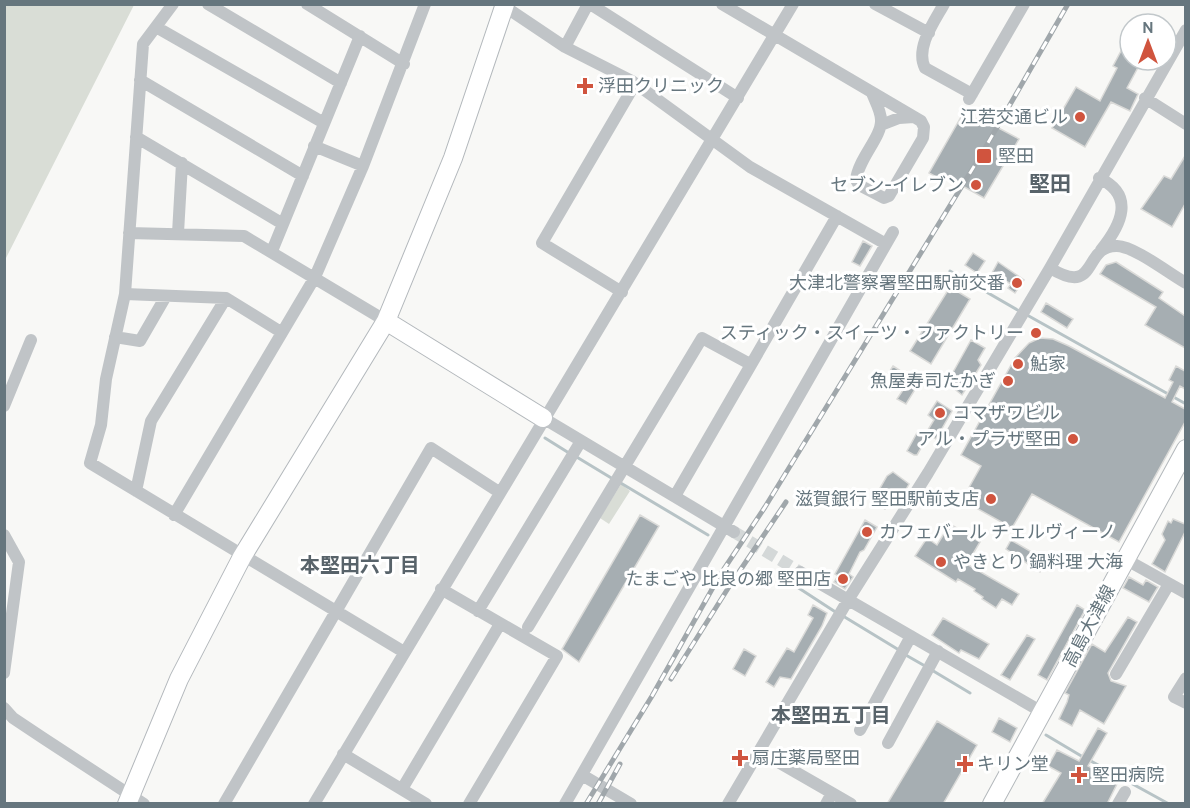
<svg xmlns="http://www.w3.org/2000/svg" width="1190" height="808" font-family="Cabin,'Noto Sans JP',sans-serif">
<rect width="100%" height="100%" fill="#f8f8f6"/>
<path fill="#d9ddd6" d="M5 4 134 5 5 260 4 5Z
M621 484 630 491 609 524 600 518Z"/>
<g fill="none" stroke-linecap="round" stroke-linejoin="round">
<path stroke="#b7c3c6" stroke-width="3" d="M950 271 1021 312
M1027 315 1186 404
M545 438 569 453
M575 456 613 479
M619 482 708 535
M791 583 837 613
M843 616 899 650
M904 654 925 666
M930 669 970 693
M1046 735 1083 757
M1089 760 1169 804"/>
</g>
<path fill="#a6aeb2" stroke="#dadad8" stroke-width="1.5" d="M1130 34V60H1142L1127 88 1138 94 1130 111 1111 102 1085 147 1052 128 1076 87 1100 101 1117 68 1113 66Z
M961 117 974 124 978 117 1019 139 984 198 943 175 940 179 929 173Z
M1185 156V204L1172 227 1141 209 1164 176 1171 179Z
M863 241 872 246 860 266 852 262Z
M973 253 985 261 977 273 965 265Z
M998 262 1024 280 1015 293 1008 288 1011 284 992 273Z
M1116 262 1163 292 1159 298 1185 316V348L1145 325 1156 307 1100 274 1106 265Z
M950 287 970 299 931 364 910 351Z
M1046 303 1073 319 1067 328 1041 312Z
M1040 338 1053 339 1069 346 1165 398 1173 382 1169 380 1176 366 1185 371V389L1180 386 1172 402 1185 409V422L1119 542 1032 494 1012 528 962 500 981 466 961 455 1015 358 1029 343Z
M971 340 985 348 978 360 981 365 962 395 947 383Z
M893 366 919 383 906 404 897 399 903 390 885 379Z
M937 401 952 411 936 439 926 433 934 420 928 415Z
M918 431 928 436 917 455H914L907 451Z
M893 472 909 484 902 497 894 496 885 509 872 502 887 476Z
M640 515 659 526 579 662 562 649Z
M1173 519 1185 524V532L1165 572 1152 564 1165 540 1162 534 1168 521 1171 523Z
M865 520 877 527 864 550 860 552 849 574 853 577 845 589 834 582 838 576 835 574Z
M950 524 980 542 968 562 970 566 1019 594 1012 605 1002 599 996 608 982 599 983 597 974 591 975 589 958 579 956 582 915 556 927 538 937 545Z
M1011 540 1047 561 1040 572 1006 549Z
M1129 577 1143 585 1146 580 1158 587 1149 602 1123 588Z
M813 605 827 613 822 626 791 679 780 677 774 687 766 682 787 648 794 652 813 618 808 615Z
M1077 605 1085 610 1047 680 1038 675Z
M1128 617 1137 622 1108 673 1111 681 1126 686 1104 724 1080 710 1072 726 1059 719 1067 702 1069 695 1065 693 1092 644 1105 652Z
M943 618 989 644 979 659 961 650 959 653 932 635Z
M1027 635 1035 639 1010 680 1001 675Z
M744 649 756 656 745 676 733 669Z
M999 718 1017 728 1010 742 992 732Z
M937 721 977 745 943 804H887Z
M1098 728 1107 733 1088 766 1118 782 1107 804H1042L1061 773 1048 766 1057 750 1079 761Z"/>
<g fill="none" stroke-linecap="round" stroke-linejoin="round">
<path stroke="#d4d8d8" stroke-width="12" stroke-dasharray="12 6" stroke-linecap="butt" d="M734 532 800 572"/>
<defs>
<path id="secondary" d="M386 321 543 418
M127 804 179 679 242 557 386 321 453 158 505 4
M992 804 1186 449"/>
</defs>
<use href="#secondary" stroke="#b3b8bc" stroke-width="20"/>
<path stroke="#c0c4c7" stroke-width="12" d="M173 4 143 44 125 294 106 379 101 425 90 463 404 652
M208 4 341 83
M307 4 404 64
M501 4 565 47 632 81 750 167 886 244
M590 4 738 98
M722 4 921 121 924 127 923 138 889 196 884 198 859 185 856 180C858 159 882 137 881 120 881 111 875 101 872 93
M875 4 929 33
M944 4C934 22 915 48 925 68L972 94
M156 27 324 123
M565 47 588 4
M140 80 303 176
M1145 98 1186 124
M969 99 1024 4
M881 125 899 118 914 117
M136 137 283 224
M314 146 363 166
M1099 178C1135 195 1122 224 1101 250
M129 233 244 236 386 321
M178 233 182 163
M272 251 360 36
M1050 268C1099 298 1082 245 1117 246 1136 247 1168 273 1186 283
M622 292 542 243 635 84
M125 294 226 298 281 332
M115 337 140 341 166 296
M4 406 31 340
M543 418 734 532
M136 491 151 421 226 298
M675 496 837 216
M174 515 315 277 363 166 425 4
M4 535 19 562 4 673
M1125 559 1186 593
M800 572 1042 712
M441 589 557 656 469 804
M478 611 581 441
M528 627 702 338 750 364
M1116 674 1169 584
M1186 678 1174 697 1186 703
M4 708 13 718 43 738 144 804
M860 730 911 636
M888 743 938 651
M759 751 832 793
M343 754 426 804
M582 775 631 804
M402 789 500 624
M224 804 431 448 499 492
M314 804C472 536 635 272 793 4
M565 804 893 232
M728 804 848 600 928 473 1050 268 1186 30
M826 804 832 793 851 804
M1118 804 1125 792"/>
<use href="#secondary" stroke="#fff" stroke-width="18"/>
<defs>
<path id="rail" d="M737 575 786 502
M671 679 732 582
M586 804 652 696 720 575 765 507 981 155 1068 4
M598 804 620 764"/>
</defs>
<use href="#rail" stroke="#a0a7ab" stroke-width="5"/>
<use href="#rail" stroke="#fff" stroke-width="3" stroke-dasharray="9" stroke-linecap="butt"/>
</g>
<g fill="#d0543e" stroke="#fff" stroke-width="2">
<path d="M582 77h6v6h6v6h-6v6h-6v-6h-6v-6h6z"/>
<circle cx="1080" cy="117" r="6"/>
<rect x="976" y="148" width="16" height="16" rx="3"/>
<circle cx="976" cy="185" r="6"/>
<circle cx="1017" cy="283" r="6"/>
<circle cx="1036" cy="333" r="6"/>
<circle cx="1018" cy="364" r="6"/>
<circle cx="1008" cy="381" r="6"/>
<circle cx="940" cy="413" r="6"/>
<circle cx="1073" cy="439" r="6"/>
<circle cx="991" cy="499" r="6"/>
<circle cx="867" cy="532" r="6"/>
<circle cx="941" cy="562" r="6"/>
<circle cx="843" cy="579" r="6"/>
<path d="M737 749h6v6h6v6h-6v6h-6v-6h-6v-6h6z"/>
<path d="M962 755h6v6h6v6h-6v6h-6v-6h-6v-6h6z"/>
<path d="M1076 766h6v6h6v6h-6v6h-6v-6h-6v-6h6z"/>
</g>
<g text-anchor="middle" stroke-width="6" stroke-linejoin="round" paint-order="stroke">
<g font-size="18" fill="#66767e" stroke="#fff" text-anchor="start">
<text x="598" y="92">浮田クリニック</text>
<text x="1068" y="123" text-anchor="end">江若交通ビル</text>
<text x="998" y="162">堅田</text>
<text x="964" y="191" text-anchor="end">セブン-イレブン</text>
<text x="1005" y="289" text-anchor="end">大津北警察署堅田駅前交番</text>
<text x="1024" y="339" text-anchor="end">スティック・スイーツ・ファクトリー</text>
<text x="1030" y="370">鮎家</text>
<text x="996" y="387" text-anchor="end">魚屋寿司たかぎ</text>
<text x="952" y="419">コマザワビル</text>
<text x="1061" y="445" text-anchor="end">アル・プラザ堅田</text>
<text x="979" y="505" text-anchor="end">滋賀銀行 堅田駅前支店</text>
<text x="879" y="538">カフェバール チェルヴィーノ</text>
<text x="953" y="568">やきとり 鍋料理 大海</text>
<text x="831" y="585" text-anchor="end">たまごや 比良の郷 堅田店</text>
<text x="752" y="764">扇庄薬局堅田</text>
<text x="977" y="770">キリン堂</text>
<text x="1092" y="781">堅田病院</text>
</g>
<g font-size="18" fill="#66767e" stroke="#fff">
<text transform="translate(1089 626) rotate(-62)" y="6">高島大津線</text>
</g>
<g font-size="20" font-weight="bold" fill="#58636a" stroke="#fff">
<text x="360" y="572">本堅田六丁目</text>
<text x="831" y="722">本堅田五丁目</text>
</g>
<g font-size="21" font-weight="bold" fill="#58636a" stroke="#fff">
<text x="1050" y="191">堅田</text>
</g>
</g>
<rect width="1190" height="808" fill="none" stroke="#66767e" stroke-width="12"/>
<g transform="translate(1148 42)"><circle r="28" fill="#ffffff" stroke="#c2c8cb" stroke-width="1.5"/>
<path d="M0-4.5L10 22L0 15L-10 22Z" fill="#d0543e"/>
<text y="-9" font-size="16" font-weight="bold" text-anchor="middle" fill="#66767e">N</text>
</g>
</svg>
